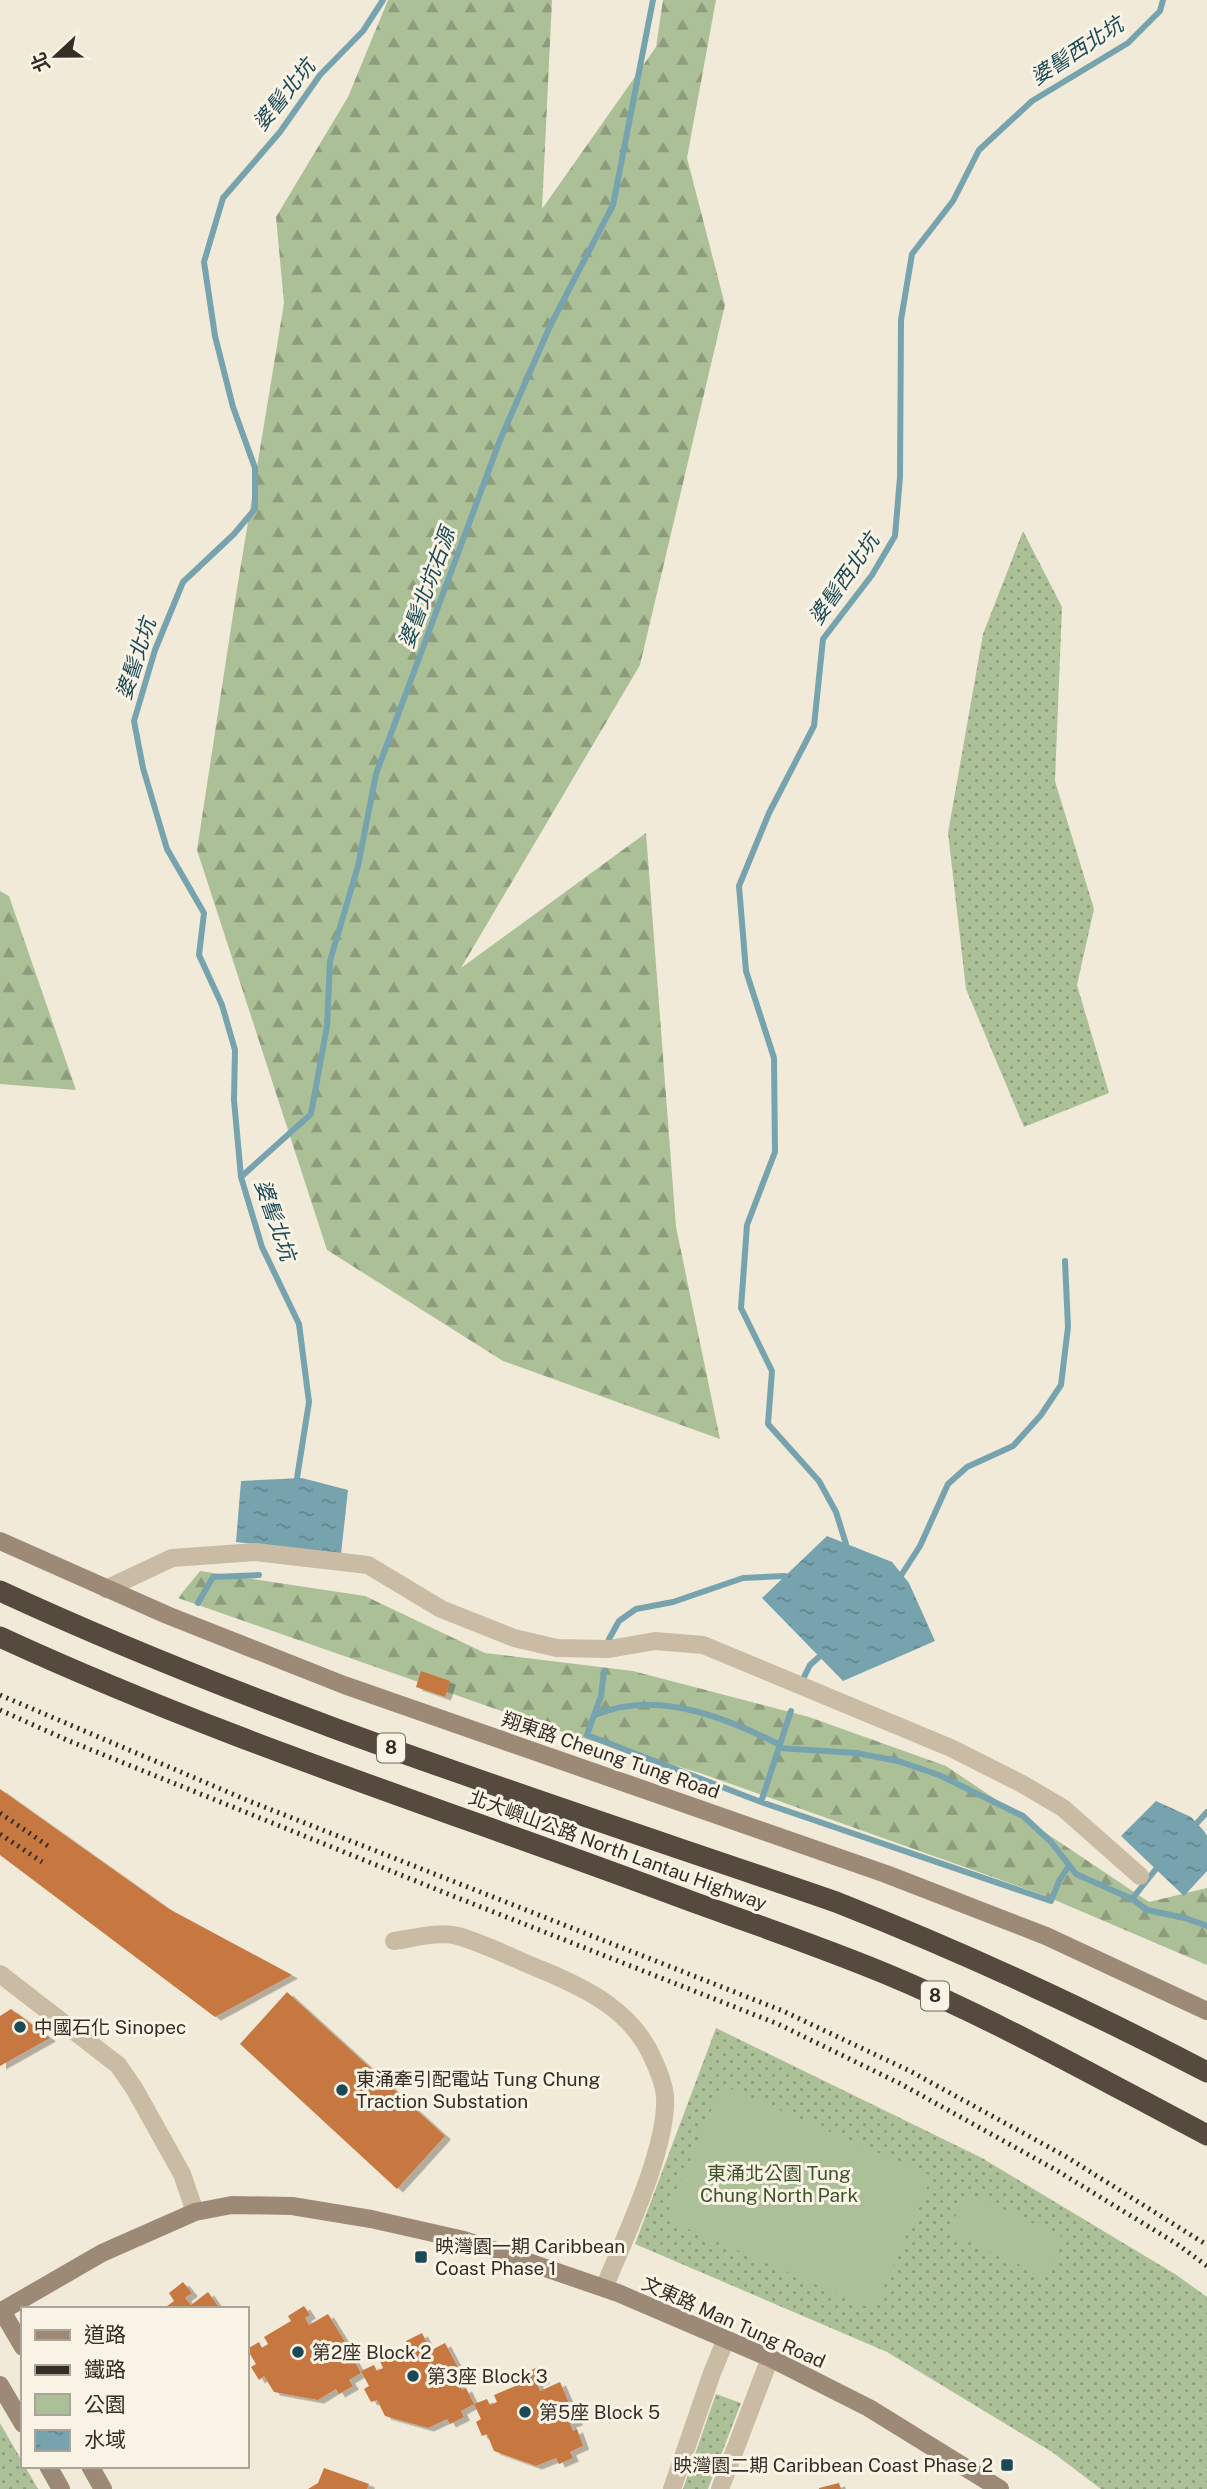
<svg xmlns="http://www.w3.org/2000/svg" width="1207" height="2489" font-family="'Public Sans','Noto Sans TC',sans-serif">
<defs>
<pattern id="green-dots" width="8" height="8" patternUnits="userSpaceOnUse" patternTransform="scale(1.75)"><rect width="8" height="8" fill="#acc098"/><path d="M2 2h.1M6 6h.1" fill="none" stroke="#8d9c7c" stroke-width="1.8" stroke-linecap="round"/></pattern>
<pattern id="forest-firs" width="22" height="20" patternUnits="userSpaceOnUse" patternTransform="scale(1.75)"><rect width="22" height="20" fill="#acc098"/><path d="M5 1l3.5 6h-7zM16 11l3.5 6h-7z" fill="#8d9c7c"/></pattern>
<pattern id="water-ripples" width="26" height="14" patternUnits="userSpaceOnUse" patternTransform="scale(1.75)"><rect width="26" height="14" fill="#77a3ae"/><path d="M2 4q2-2 4 0t4 0M15 11q2-2 4 0t4 0" fill="none" stroke="#62858d"/></pattern>
<filter id="shadow"><feDropShadow dx="6" dy="3.5" stdDeviation="0" flood-color="#0004"/></filter>
</defs>
<rect width="100%" height="100%" fill="#f1ead8"/>
<path fill="url(#green-dots)" d="M1023 531 1062 607 1055 781 1094 909 1077 985 1109 1093 1024 1127 966 989 948 833 983 634Z
M716 2028 982 2158 1175 2274 1207 2297V2489H1101L1052 2452 887 2352 635 2244Z
M716 2394 741 2403 708 2489H683Z
M0 2423 38 2489H0Z"/>
<path fill="url(#forest-firs)" d="M388 0H552L542 209 656 47 663 0H716L687 158 725 305 640 665 461 968 646 833 676 1227 720 1439 503 1361 327 1250 197 850 236 595 284 303 276 217 348 97Z
M0 891 9 896 76 1090 0 1084Z
M200 1571 365 1596 485 1653 633 1671 809 1717 946 1766 1149 1902 1207 1888V1965L1043 1895 700 1773 553 1729 178 1598Z"/>
<path fill="#acc098" d="M722 2085 932 2176 874 2310 665 2219Z
M967 2192 1064 2238 1046 2277 948 2232Z"/>
<path fill="url(#water-ripples)" d="M302 1478 348 1490 341 1554 236 1542 241 1481Z
M827 1536 892 1562 909 1583 935 1641 843 1681 762 1598Z
M1156 1801 1191 1817 1204 1831 1207 1836V1871L1184 1896 1121 1836Z"/>
<g fill="none" stroke-linecap="round" stroke-linejoin="round">
<path stroke="#77a3ae" stroke-width="6" d="M241 1177 311 1114 327 1026 330 961 358 866 376 774 500 440 551 324 613 205 653 0
M297 1478 309 1402 299 1324 262 1247 241 1177 234 1100 235 1050 222 1005 199 955 204 913 167 849 143 768 134 721 155 650 183 582 234 534 255 509V468L233 407 215 336 204 262 223 198 280 132 320 75 363 31 383 0
M846 1544 836 1512 819 1481 768 1424 772 1371 741 1308 747 1225 775 1152 774 1058 746 971 739 886 769 813 814 726 823 639 872 575 895 536 900 477 901 320 912 254 953 201 979 150 1032 101 1128 43 1160 11 1163 0
M902 1574 920 1546 948 1484 967 1467 1013 1446 1041 1415 1061 1385 1068 1327 1065 1261
M198 1603 213 1577 259 1575
M609 1639 619 1621 636 1609 673 1602 743 1578 785 1576
M604 1671 601 1696 587 1735 761 1802 1051 1901 1059 1881 1068 1867
M803 1679 810 1665 819 1657
M595 1715C655 1689 725 1717 780 1745
M779 1748 856 1753 898 1761 939 1775 1023 1816 1051 1842 1076 1874 1132 1899 1147 1910 1185 1918 1207 1926
M761 1802 791 1711
M1197 1823 1207 1812
M1132 1899 1156 1869"/>
</g>
<path fill="#c77841" filter="url(#shadow)" d="M421 1671 450 1681 445 1697 416 1687Z
M0 1789 169 1909 292 1975 215 2017 0 1855Z
M287 1992 445 2136 397 2189 240 2044Z
M11 2009 50 2038 0 2066V2016Z
M183 2282 192 2293 185 2298 191 2305 208 2292 220 2309H163L174 2301 169 2293Z
M304 2306 310 2315 305 2318 309 2325 328 2314 350 2350 344 2354 348 2360 352 2357 361 2373 349 2380 353 2386 339 2394 336 2389 318 2400 274 2392 264 2376 259 2380 251 2367 256 2364 247 2349 259 2342 262 2348 268 2344 264 2337 291 2321 288 2316Z
M422 2333 427 2343 422 2345 426 2353 445 2343 465 2381 459 2384 462 2390 466 2388 474 2404 461 2411 464 2417 450 2424 447 2419 428 2428 385 2416 377 2400 371 2402 364 2389 369 2386 361 2371 374 2365 377 2371 383 2368 380 2361 408 2347 406 2341Z
M538 2367 544 2380 537 2383 540 2391 560 2382 577 2422 570 2424 573 2431 577 2429 583 2446 570 2452 573 2458 559 2464 556 2458 536 2466 494 2451 487 2434 482 2436 476 2422 481 2419 474 2404 487 2399 490 2405 497 2402 494 2395 525 2382 522 2374Z
M324 2468 369 2484 367 2489H308L318 2483Z
M839 2483 841 2489H819V2488Z"/>
<g fill="none" stroke-linecap="round" stroke-linejoin="round">
<path stroke="#c9bba4" stroke-width="18" d="M106 1589 172 1558 255 1552 368 1565 441 1609 514 1638 557 1648 609 1649 655 1641 703 1645 951 1748 1024 1785 1063 1808 1140 1876
M394 1941C415 1938 438 1931 458 1936 486 1944 514 1959 542 1970 588 1989 634 2012 654 2061 659 2072 664 2084 665 2096 668 2148 624 2239 604 2288
M0 1974 118 2065 134 2088 182 2174 195 2212
M672 2489 712 2373 726 2339
M720 2489 770 2358"/>
<path stroke="#9d8a76" stroke-width="18" d="M0 1541 167 1615 344 1685 886 1874 1046 1936 1207 2011
M2 2311 23 2347
M0 2312 102 2253 195 2212 232 2205 292 2206 371 2219 464 2240 618 2293 770 2358 869 2408 1000 2489
M0 2385 23 2424
M48 2466 61 2489
M90 2466 103 2489"/>
<path stroke="#56493d" stroke-width="21" d="M0 1591C270 1716 555 1805 836 1902 963 1952 1086 2009 1207 2072
M0 1637C225 1741 462 1815 693 1902 757 1925 821 1947 884 1973 995 2019 1100 2079 1207 2135"/>
<path stroke="#352d26" stroke-width="5" stroke-dasharray="2 5" stroke-linecap="butt" d="M0 1695 249 1801 783 2011 910 2071 1065 2156 1207 2245
M0 1710 67 1740 448 1894 778 2024 901 2084 1056 2170 1177 2244 1207 2266
M0 1813 51 1848
M0 1834 42 1862"/>
</g>
<g fill="#1b4956" stroke="#f9f3e5" stroke-width="2.5">
<circle cx="20" cy="2027" r="7"/>
<circle cx="342" cy="2090" r="7"/>
<rect x="414" y="2250" width="14" height="14" rx="3.5"/>
<circle cx="298" cy="2352" r="7"/>
<circle cx="413" cy="2376" r="7"/>
<circle cx="525" cy="2412" r="7"/>
<rect x="1000" y="2458" width="14" height="14" rx="3.5"/>
</g>
<g text-anchor="middle" stroke-width="6" stroke-linejoin="round" paint-order="stroke">
<g fill="#f9f3e5" stroke="#70685f" stroke-width="2">
<rect x="377" y="1733.5" width="28" height="29" rx="5"/>
<rect x="921" y="1981.5" width="28" height="29" rx="5"/>
</g>
<g font-size="18" font-weight="bold" fill="#352d26">
<text x="391" y="1754">8</text>
<text x="935" y="2002">8</text>
</g>
<g font-size="19" fill="#352d26" stroke="#f9f3e5">
<text transform="translate(611 1755) rotate(19)" y="7">翔東路 Cheung Tung Road</text>
<text transform="translate(618 1850) rotate(20)" y="7">北大嶼山公路 North Lantau Highway</text>
<text transform="translate(734 2322) rotate(24)" y="7">文東路 Man Tung Road</text>
</g>
<g font-size="19" fill="#352d26" stroke="#f9f3e5" text-anchor="start">
<text x="34" y="2034">中國石化 Sinopec</text>
<text x="356" y="2086">東涌牽引配電站 Tung Chung<tspan x="356" dy="22">Traction Substation</tspan></text>
<text x="435" y="2253">映灣園一期 Caribbean<tspan x="435" dy="22">Coast Phase 1</tspan></text>
<text x="312" y="2359">第2座 Block 2</text>
<text x="427" y="2383">第3座 Block 3</text>
<text x="539" y="2419">第5座 Block 5</text>
<text x="993" y="2472" text-anchor="end">映灣園二期 Caribbean Coast Phase 2</text>
</g>
<g font-size="19" fill="#3d532a" stroke="#f9f3e5">
<text x="779" y="2180">東涌北公園 Tung<tspan x="779" dy="22">Chung North Park</tspan></text>
</g>
<g font-size="21" font-style="italic" fill="#1b4956" stroke="#f9f3e5">
<text transform="translate(1077 51) rotate(-33)" y="7">婆髻西北坑</text>
<text transform="translate(284 95) rotate(-51)" y="7">婆髻北坑</text>
<text transform="translate(844 579) rotate(-55)" y="7">婆髻西北坑</text>
<text transform="translate(427 588) rotate(-70)" y="7">婆髻北坑右源</text>
<text transform="translate(136 659) rotate(-72)" y="7">婆髻北坑</text>
<text transform="translate(275 1220) rotate(71)" y="7">婆髻北坑</text>
</g>
</g>
<rect x="21" y="2307" width="228" height="161" fill="#f9f3e5" stroke="#aba499" stroke-width="2"/>
<rect x="35" y="2330" width="35" height="10" fill="#9d8a76" stroke="#aba499" stroke-width="2"/>
<text x="84" y="2342" font-size="21" fill="#352d26">道路</text>
<rect x="35" y="2365" width="35" height="10" fill="#352d26" stroke="#aba499" stroke-width="2"/>
<text x="84" y="2377" font-size="21" fill="#352d26">鐵路</text>
<rect x="35" y="2394" width="35" height="21" fill="#acc098" stroke="#aba499" stroke-width="2"/>
<text x="84" y="2412" font-size="21" fill="#352d26">公園</text>
<rect x="35" y="2430" width="35" height="21" fill="url(#water-ripples)" stroke="#aba499" stroke-width="2"/>
<text x="84" y="2447" font-size="21" fill="#352d26">水域</text>
<g transform="translate(56 56) rotate(248)" stroke="#f9f3e5" stroke-width="5" paint-order="stroke">
<path d="M0-5L12 26L0 18L-12 26Z" fill="#352d26"/>
<text y="-10" font-size="19" font-weight="bold" text-anchor="middle" fill="#352d26">北</text>
</g>
</svg>
